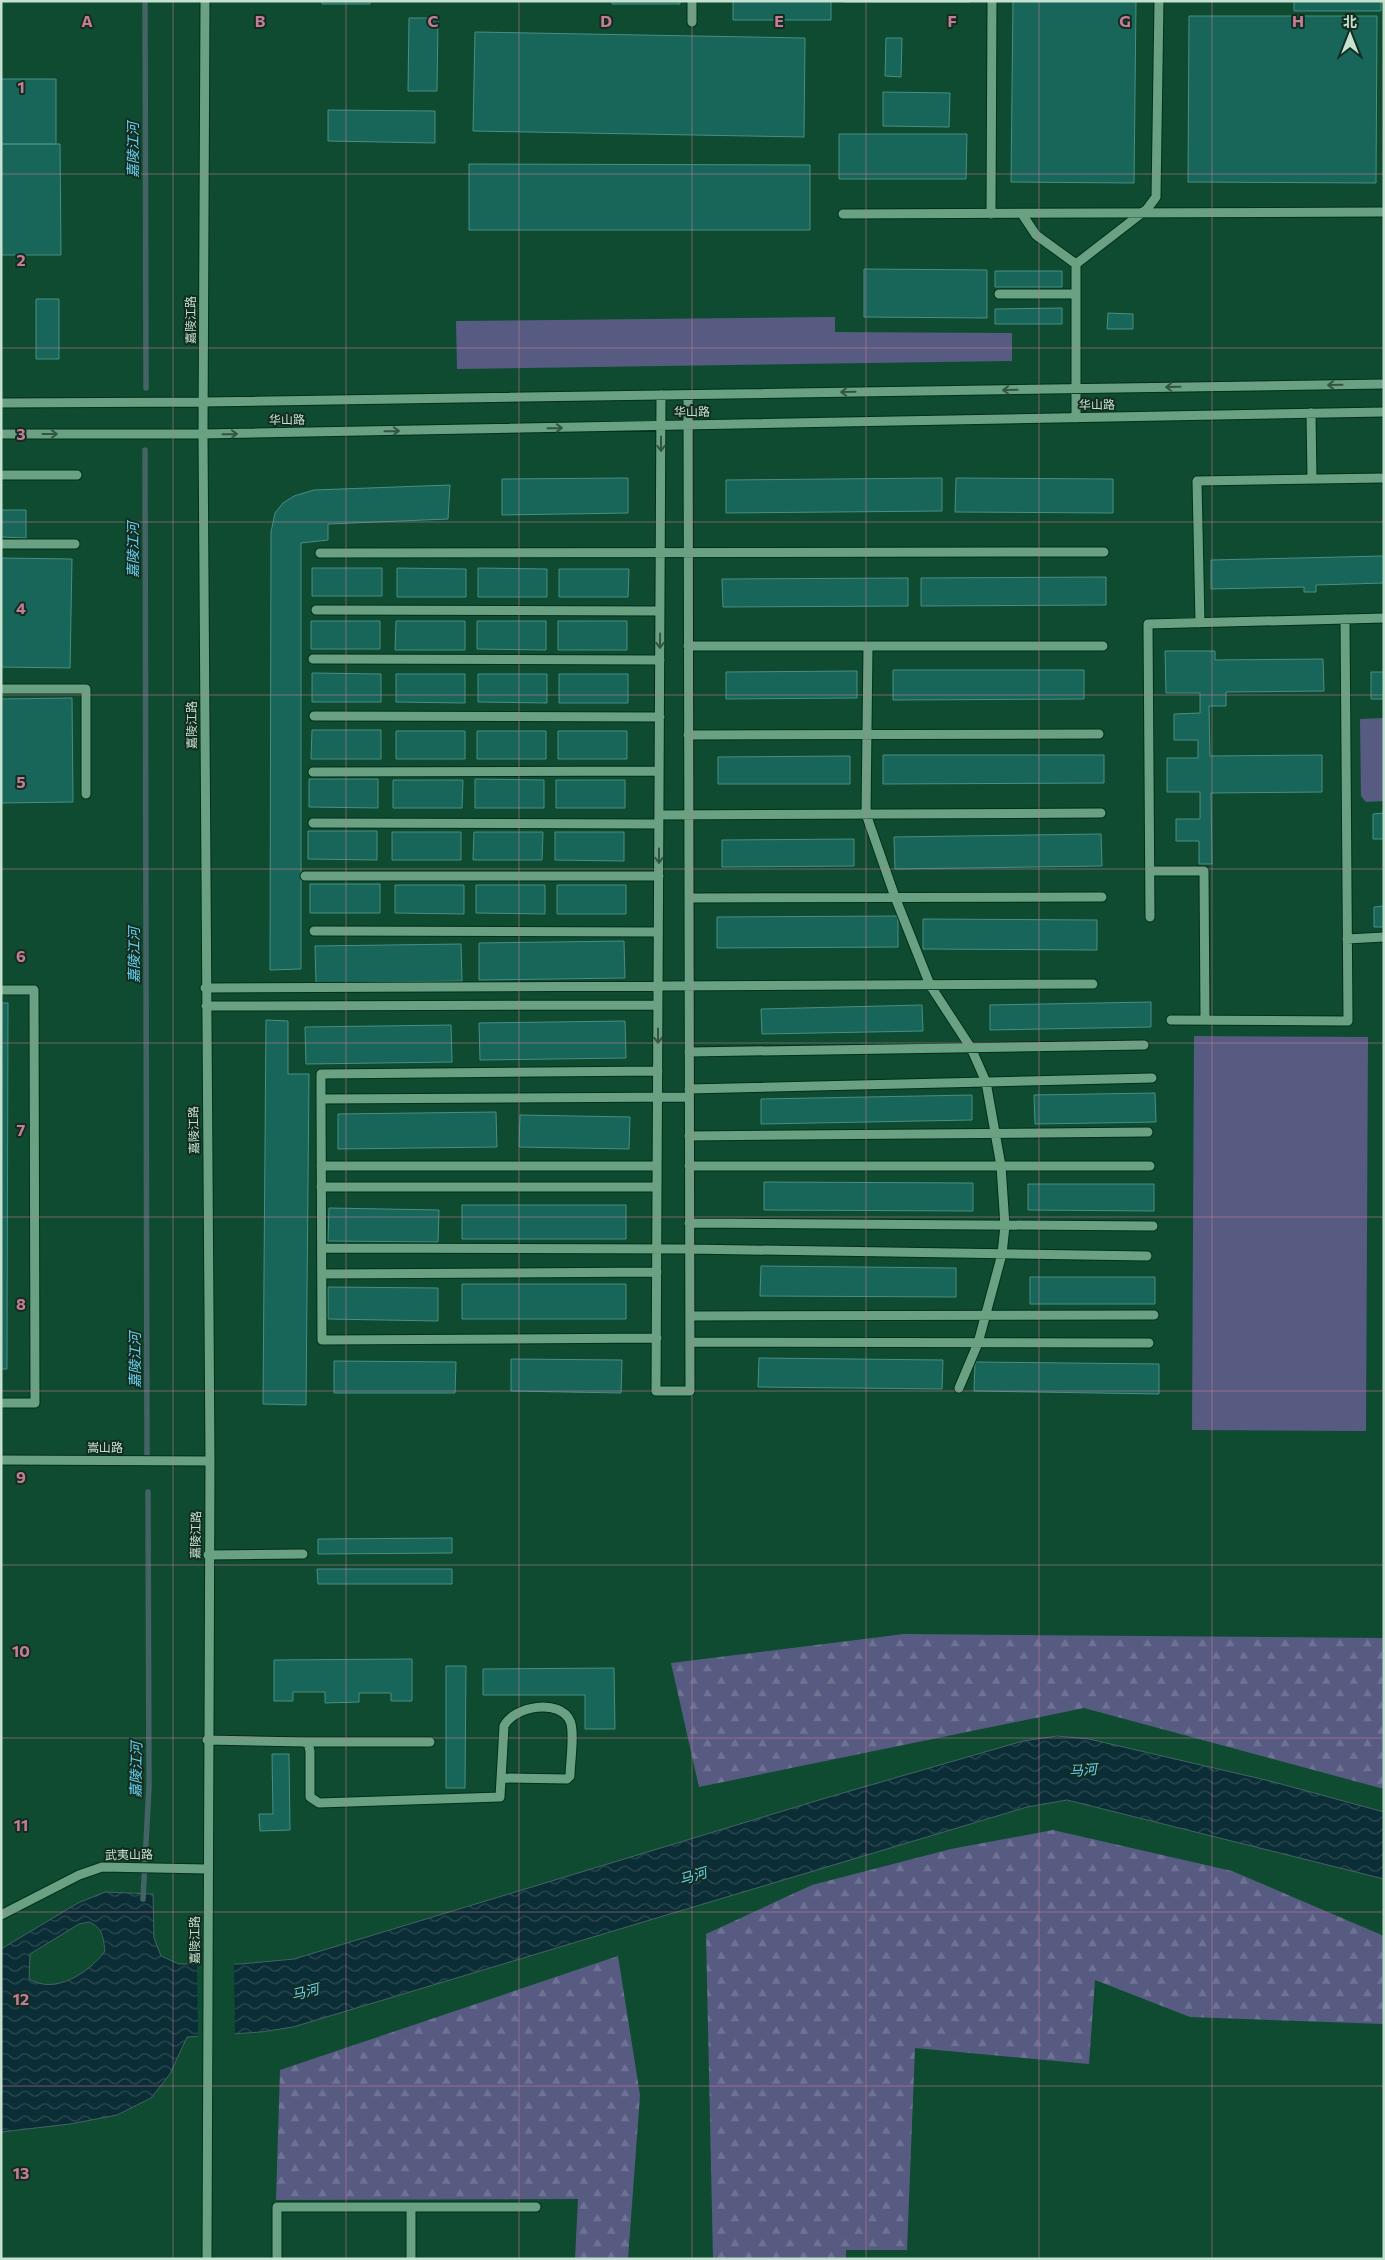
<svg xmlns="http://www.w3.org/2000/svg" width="1385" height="2260" font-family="Commissioner,'Noto Sans SC',sans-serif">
<defs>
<pattern id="forest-firs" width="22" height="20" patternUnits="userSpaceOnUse" patternTransform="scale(1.25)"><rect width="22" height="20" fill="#575b82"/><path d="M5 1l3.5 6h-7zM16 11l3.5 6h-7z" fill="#6e7293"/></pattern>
<pattern id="water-waves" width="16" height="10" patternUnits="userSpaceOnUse" patternTransform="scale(1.25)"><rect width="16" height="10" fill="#0b2d36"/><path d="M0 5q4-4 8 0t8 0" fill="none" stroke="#2d4b52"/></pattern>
</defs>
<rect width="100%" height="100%" fill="#0f4b31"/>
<path fill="#575b82" d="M835 317V332L1012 333V361L457 369 456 321Z
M1384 718V801L1366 802 1361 796 1360 719Z
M1194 1036 1368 1037 1366 1431 1192 1430Z"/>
<path fill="url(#forest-firs)" d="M904 1634 1384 1638V1789L1084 1708 699 1787 671 1663Z
M1053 1830 1232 1871 1384 1936V2024L1190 2017 1095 1980 1089 2064 915 2048 907 2250H846V2259H713L706 1934 812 1885 951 1849Z
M618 1956 640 2095 628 2259H575L578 2199 276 2200 280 2070Z"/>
<path fill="url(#water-waves)" stroke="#436364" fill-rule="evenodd" d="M1057 1736 1089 1739 1270 1781 1384 1812V1879L1067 1800 1027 1807 293 2027 261 2032 187 2037 170 2074 151 2098 117 2115 70 2124 1 2132V1949L78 1903 105 1892 153 1894 154 1938 161 1956 179 1964H241L294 1959 829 1797 1023 1741ZM89 1922C103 1928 103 1937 105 1951 89 1973 55 1995 29 1979L30 1954 79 1924Z"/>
<path fill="#0f4b31" d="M197 1962H234L235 2037 198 2039Z"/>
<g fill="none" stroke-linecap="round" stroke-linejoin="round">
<path stroke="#436364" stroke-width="5.5" d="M145 1 146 388
M145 450 147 1460
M143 1899 149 1786 148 1492"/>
</g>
<path fill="#186659" stroke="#488f82" d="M322 1H370V4H322Z
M612 1H680V4H612Z
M733 1H831V20H733Z
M844 1H970V2H844Z
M1013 1H1136L1134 183 1011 182Z
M1294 1H1381V11H1294Z
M1189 16H1377L1376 183 1188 182Z
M409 18H438L437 91H408Z
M475 32 805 38 804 137 473 131Z
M886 38H902L901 77 885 76Z
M1 79H56V144H1Z
M883 92 950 93 949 127 883 126Z
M328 110 435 111V143L328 141Z
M839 134H967L966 179H839Z
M1 144H60L61 255H1Z
M469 164 810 165V230H469Z
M864 269 987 270V318L864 317Z
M995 271H1062V287H995Z
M36 299H59V359H36Z
M1062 308V324H995V309Z
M1108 313 1133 314V329H1107Z
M628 478V513L502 515V479Z
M942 478V511L726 513V480Z
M956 478 1113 479V513L955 512Z
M450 485 448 519 328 524V540L301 543V969L270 970 271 532 275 513 283 503 294 496 314 490Z
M1 510H26V538L1 537Z
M1384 556V583L1316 585V592H1304V587L1211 589V560Z
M1 558 72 559 70 668 1 667Z
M312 568H382V596H312Z
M397 568 466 569V597H397Z
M478 568 547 569V597H478Z
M559 569H629L628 597H559Z
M1106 577V605L921 606V578Z
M908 578V606L723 607 722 579Z
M311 621H380V649H311Z
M396 621H465V650H395Z
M477 621H546V650L477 649Z
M558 621H627V650H558Z
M1165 651H1215V660L1323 659 1324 691 1226 692V706H1209L1210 756 1322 755V792L1211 793 1212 864H1199V841H1176V819H1200V792H1167V758H1198V740H1174V714L1200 713V693H1166Z
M893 670H1084V699L893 700Z
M857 671V698L726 699V672Z
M1371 672H1384V699H1371Z
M312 673 381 674V702H312Z
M396 674H465V703L396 702Z
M478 674H547V703L478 702Z
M559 674H628V703H559Z
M72 698 73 802 1 803V699Z
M312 730H381V759H311Z
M396 731H465V759H396Z
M477 731H546V759H477Z
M558 731H627V759H558Z
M883 755H1104V783L883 784Z
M850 756V784H718V757Z
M309 779H378V808L309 807Z
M475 779 544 780V808H475Z
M393 780H463L462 808H393Z
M556 780H625V808H556Z
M1384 813V839H1373V814Z
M308 831H377V860L308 859Z
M392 832H461V860H392Z
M474 832H543L542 860H473Z
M555 832H624V861L555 860Z
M1101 834 1102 866 895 869 894 837Z
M854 839V866L722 867V840Z
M310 884H380V913H310Z
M395 885H464V914L395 913Z
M476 885H545V914L476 913Z
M557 885H626V914H557Z
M1384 906V927H1374V907Z
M898 916V947L717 948V917Z
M923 919 1097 920V950L923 949Z
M624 941 625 978 479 980V943Z
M461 944 462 981 316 983 315 946Z
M1151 1002V1027L990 1030V1005Z
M1 1003H8L7 1369H1Z
M922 1005 923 1031 762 1034 761 1009Z
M266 1020 288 1021V1074H309L306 1405 263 1404Z
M625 1021 626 1058 480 1060 479 1023Z
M451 1025 452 1062 306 1064 305 1027Z
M1155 1093 1156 1122 1035 1124 1034 1095Z
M972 1095V1120L761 1124V1099Z
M496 1112 497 1147 338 1149V1114Z
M520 1115 630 1117 629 1149 519 1147Z
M764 1182 973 1183V1211L764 1210Z
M1028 1184H1154V1211L1028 1210Z
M462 1205H626V1239H462Z
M329 1208 439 1210 438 1242 328 1241Z
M761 1266 956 1268V1297L760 1296Z
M1030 1277H1155V1304H1030Z
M462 1284H626V1319H462Z
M328 1287 438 1288V1321L328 1319Z
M759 1358 943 1360 942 1389 758 1387Z
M511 1359 622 1360 621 1393 511 1391Z
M334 1361 456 1362 455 1393H334Z
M975 1362 1159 1364V1394L974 1391Z
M452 1538V1553L318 1554V1539Z
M317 1569H452V1584H318Z
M412 1659V1701H391V1693H359V1702L325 1703V1692H293V1701H274V1660Z
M446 1666H466L465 1788H446Z
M614 1668 615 1729H585V1695H483V1669Z
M272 1754H289L290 1830 260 1831 259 1814H273Z"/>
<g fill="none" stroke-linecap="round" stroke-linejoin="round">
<defs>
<path id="minor" d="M205 1 203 434 210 1461 207 2259
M692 22V1
M843 214 1384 212
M991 214 992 1
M1022 214 1036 235 1076 264
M1076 264 1147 209 1156 197 1159 1
M1076 264V418
M999 294H1076
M661 395 656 1391H690L688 395
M1 403 203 402 1384 384
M1311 413 1312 479
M1 434H203L1384 412
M1 475H77
M1 544H75
M320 553 1104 552
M316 610 660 611
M1200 623 1197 481 1384 478
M688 646H1103
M868 646 866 814 895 897 930 985 971 1048 986 1082 1001 1166 1005 1226 1002 1254 978 1343 959 1388
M313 659 660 660
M1 689H86V794
M314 716 660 717
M688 735 1099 734
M313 772 659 771
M659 815 1101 813
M313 823 659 824
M1150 871H1204L1205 1020
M305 876H659
M689 898 1102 897
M1150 917 1148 624 1384 618
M314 931 658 932
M1347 939 1384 937
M205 988 1093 984
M1 990H34L35 1403H1
M206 1006 658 1005
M1171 1020 1348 1021 1345 619
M689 1052 1144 1045
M689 1089 1152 1078
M321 1099V1074L658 1071
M689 1136 1148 1132
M321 1166H657
M689 1166H1150
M321 1187H657
M689 1223 1153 1226
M322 1248 689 1249 1147 1256
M322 1274 657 1272
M690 1316 1154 1315
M657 1338 322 1340 321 1099 689 1097
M690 1342 1149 1343
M1 1460 210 1461
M208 1555 303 1554
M207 1740 304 1742 308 1744 310 1751V1797L319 1803 500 1797 504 1726C514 1706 560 1698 570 1721 575 1731 570 1764 570 1776L567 1779 501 1778
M304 1742H430
M1 1915 79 1875 102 1867 207 1869
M277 2259V2207H536
M411 2259V2207"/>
</defs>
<use href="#minor" stroke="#012f1b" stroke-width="11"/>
<use href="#minor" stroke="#69a182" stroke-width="9"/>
</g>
<defs><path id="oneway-shaft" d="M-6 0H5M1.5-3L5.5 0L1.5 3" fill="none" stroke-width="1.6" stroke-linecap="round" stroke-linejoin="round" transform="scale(1.25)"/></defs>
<g stroke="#325542">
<use href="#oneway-shaft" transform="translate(1335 385) rotate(179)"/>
<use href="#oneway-shaft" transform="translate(1173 387) rotate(179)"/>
<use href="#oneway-shaft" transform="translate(1010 390) rotate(179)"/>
<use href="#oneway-shaft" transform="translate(848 392) rotate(179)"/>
<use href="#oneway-shaft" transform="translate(555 428) rotate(-1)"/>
<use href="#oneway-shaft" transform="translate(392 431) rotate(-1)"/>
<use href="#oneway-shaft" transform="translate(50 434)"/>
<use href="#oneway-shaft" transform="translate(230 434) rotate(-1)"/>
<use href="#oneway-shaft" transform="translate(661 444) rotate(90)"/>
<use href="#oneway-shaft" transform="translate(660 641) rotate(91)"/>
<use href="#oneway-shaft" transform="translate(659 856) rotate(90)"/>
<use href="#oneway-shaft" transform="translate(658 1036) rotate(90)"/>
</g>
<path fill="none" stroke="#c47d96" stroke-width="1" stroke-opacity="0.55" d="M173 1V2259M346 1V2259M519 1V2259M692 1V2259M866 1V2259M1039 1V2259M1212 1V2259M1 174H1384M1 348H1384M1 522H1384M1 695H1384M1 869H1384M1 1043H1384M1 1217H1384M1 1391H1384M1 1565H1384M1 1738H1384M1 1912H1384M1 2086H1384"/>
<g text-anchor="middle" stroke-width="4" stroke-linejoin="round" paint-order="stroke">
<g font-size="12" fill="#c5e2d1" stroke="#142c20">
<text transform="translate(191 320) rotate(-90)" y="4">嘉陵江路</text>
<text transform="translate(1097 405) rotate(-1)" y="4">华山路</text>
<text transform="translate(692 412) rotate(-1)" y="4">华山路</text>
<text transform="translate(287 420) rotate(-1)" y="4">华山路</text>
<text transform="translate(192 725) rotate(-90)" y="4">嘉陵江路</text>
<text transform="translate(194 1130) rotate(-91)" y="4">嘉陵江路</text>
<text x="105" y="1452">嵩山路</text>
<text transform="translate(196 1535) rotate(-89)" y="4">嘉陵江路</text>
<text transform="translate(129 1855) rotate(-1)" y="4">武夷山路</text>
<text transform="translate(195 1940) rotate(-90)" y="4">嘉陵江路</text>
</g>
<g font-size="14" font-style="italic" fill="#69d4f4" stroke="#142c20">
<text transform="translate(133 150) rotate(-90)" y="5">嘉陵江河</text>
<text transform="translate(133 550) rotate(-90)" y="5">嘉陵江河</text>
<text transform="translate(134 955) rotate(-90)" y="5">嘉陵江河</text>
<text transform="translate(135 1360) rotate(-90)" y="5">嘉陵江河</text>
<text transform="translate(136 1770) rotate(-89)" y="5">嘉陵江河</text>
<text transform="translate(1083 1770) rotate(-4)" y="5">马河</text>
<text transform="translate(693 1876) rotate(-17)" y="5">马河</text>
<text transform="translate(305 1992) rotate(-14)" y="5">马河</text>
</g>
</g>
<g font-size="16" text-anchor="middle" font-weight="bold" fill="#c47d96" stroke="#142c20" stroke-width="4" stroke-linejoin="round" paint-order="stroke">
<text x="87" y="27">A</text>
<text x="260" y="27">B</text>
<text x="433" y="27">C</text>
<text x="606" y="27">D</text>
<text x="779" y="27">E</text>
<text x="952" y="27">F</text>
<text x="1125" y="27">G</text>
<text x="1298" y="27">H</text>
<text x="21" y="93">1</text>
<text x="21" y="266">2</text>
<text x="21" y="440">3</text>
<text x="21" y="614">4</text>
<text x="21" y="788">5</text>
<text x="21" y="962">6</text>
<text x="21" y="1136">7</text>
<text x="21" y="1310">8</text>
<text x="21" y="1483">9</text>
<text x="21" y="1657">10</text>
<text x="21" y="1831">11</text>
<text x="21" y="2005">12</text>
<text x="21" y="2179">13</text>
</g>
<rect width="1385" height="2260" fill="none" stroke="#c5e2d1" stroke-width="5"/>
<g transform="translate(1350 35)" stroke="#142c20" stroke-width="4" paint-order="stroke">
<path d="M0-4L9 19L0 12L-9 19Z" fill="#c5e2d1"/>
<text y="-8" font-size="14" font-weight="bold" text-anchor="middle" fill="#c5e2d1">北</text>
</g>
</svg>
